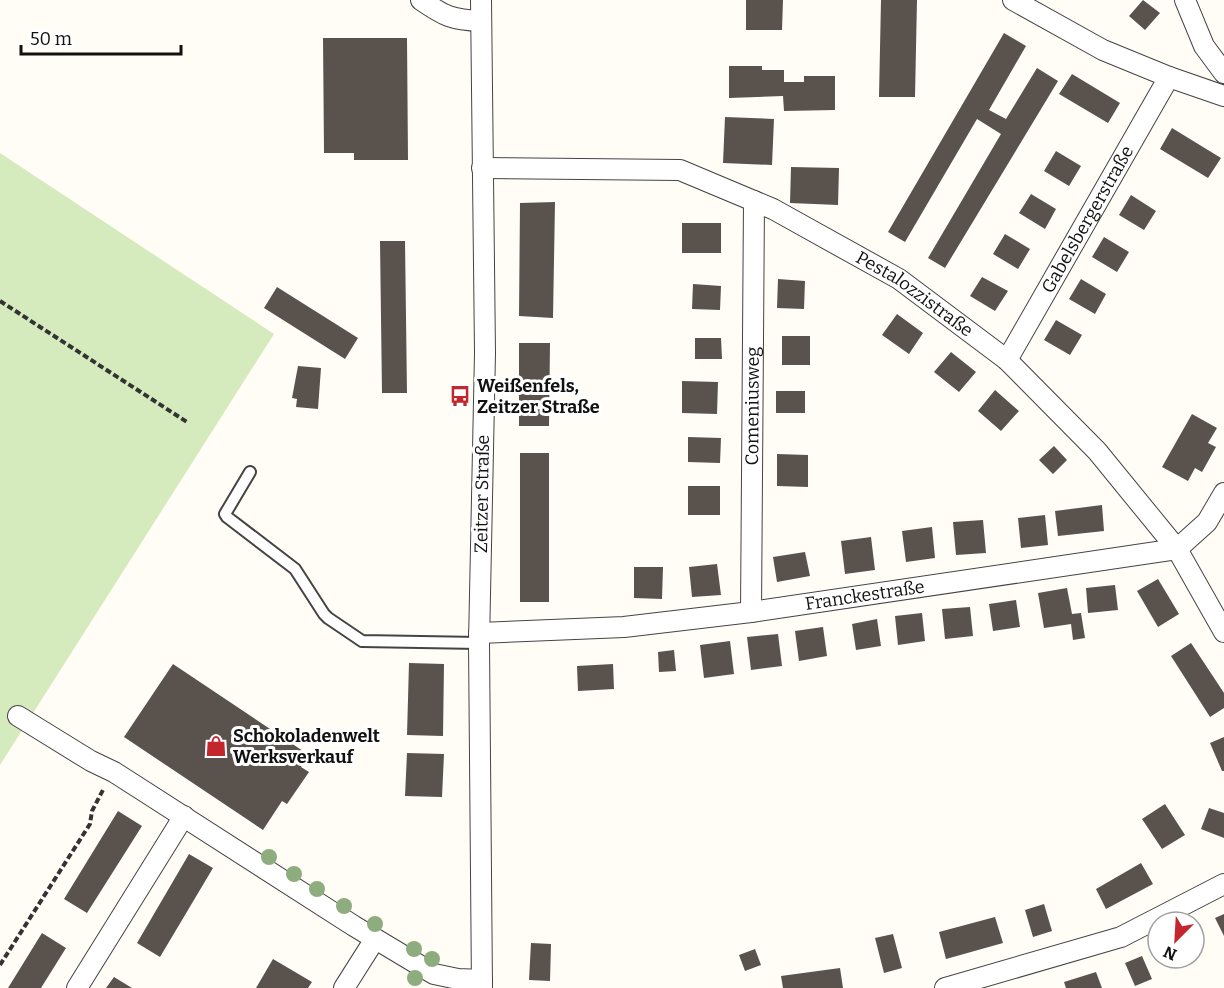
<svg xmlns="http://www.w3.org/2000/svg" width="1224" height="988" font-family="Bitter,serif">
<rect width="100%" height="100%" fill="#fffdf5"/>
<path fill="#d5ebbd" d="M0 153 274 334 0 765Z"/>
<path fill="#5a524d" d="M746 0H783L782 30H746Z
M881 0H917L915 97H879Z
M1143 0 1160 13 1145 30 1129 16Z
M1004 33 1026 46 989 110 1006 119 1037 68 1058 81 945 268 928 258 1001 134 977 119 905 242 888 232Z
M323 38H407L408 160H354V153H324Z
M729 66H762V70H784V82H804V76H835V110L784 111 783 96 729 98Z
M1072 74 1120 103 1108 123 1059 94Z
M725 117 774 119 772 165 723 163Z
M1172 128 1221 158 1208 178 1160 149Z
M1056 151 1081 166 1069 186 1044 171Z
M791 167 839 168 838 205 790 203Z
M1031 194 1056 209 1045 229 1019 213Z
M1131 195 1156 211 1144 230 1119 215Z
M555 202 553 318 519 316 520 203Z
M682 223H721V253H682Z
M1005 234 1030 249 1018 269 993 254Z
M1104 237 1129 252 1117 272 1092 257Z
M380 241H405L407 393H382Z
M982 277 1008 291 995 311 970 296Z
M778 279 805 281 804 309 777 308Z
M1081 279 1106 294 1095 314 1069 299Z
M693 284 721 286 720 310 692 309Z
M277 287 358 338 345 359 264 308Z
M897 314 923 333 909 354 882 335Z
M1056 320 1082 335 1070 355 1044 340Z
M782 336H810V365H782Z
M695 338H721L722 359H695Z
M519 343H550L549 426H519Z
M951 352 976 372 959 392 934 372Z
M298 366 321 368 318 409 296 407 297 399 292 398Z
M682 381 718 382 717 414 682 413Z
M995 390 1019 411 1001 431 978 411Z
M776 391H805V413H776Z
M1192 414 1217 428 1208 443 1216 447 1202 472 1195 468 1188 481 1162 467Z
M688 437 721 438 720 463 688 462Z
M1054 446 1067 460 1053 474 1039 460Z
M520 453H549V602H520Z
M777 454 808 455V487L777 486Z
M688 486H720V515H688Z
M1102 505 1104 531 1058 536 1055 511Z
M1045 515 1048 545 1021 548 1018 518Z
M983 520 986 553 956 555 953 522Z
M932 527 935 558 906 562 902 531Z
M871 537 875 570 845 574 841 541Z
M805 552 810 576 777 582 773 557Z
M717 564 721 595 692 597 689 567Z
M634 567H663L662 599 634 598Z
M1158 579 1179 614 1158 627 1137 591Z
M1115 585 1118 610 1088 613 1086 588Z
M1067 588 1072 614 1081 613 1085 638 1073 640 1071 624 1044 628 1038 593Z
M1016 600 1020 627 993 631 989 604Z
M970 607 973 636 945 639 942 609Z
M922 613 925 641 898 645 895 616Z
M877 619 881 646 856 650 852 624Z
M823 627 827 656 799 661 795 631Z
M778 634 782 666 751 670 747 637Z
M730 641 734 674 704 678 700 645Z
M1191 643 1224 693V708L1210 717 1171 656Z
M674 650 676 671 659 672 658 652Z
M409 663 444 664 443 736 407 735Z
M173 664 309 755 301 767 309 772 287 804 282 801 263 830 124 737Z
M613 664 614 689 578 691 577 666Z
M1224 737V771H1222L1210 743Z
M407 753 444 754 442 797 405 796Z
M1165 804 1185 835 1162 849 1142 819Z
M1209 808 1224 813V838L1201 829Z
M118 811 142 826 87 913 64 899Z
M189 854 213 868 160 957 137 943Z
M1141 863 1153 884 1106 909 1096 889Z
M1044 904 1052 931 1033 937 1025 910Z
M1224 914V936L1215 918Z
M995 917 1003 943 946 959 939 932Z
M42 933 66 948 41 988H8Z
M893 934 902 968 884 973 875 938Z
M531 943 551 944 550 981 529 980Z
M755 949 761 965 745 971 739 955Z
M1142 956 1152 979 1135 986 1125 963Z
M273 959 312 982 308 988H256Z
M840 968 843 988H783L781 976Z
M1096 972 1102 988H1066L1064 982Z
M114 977 132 988H106Z"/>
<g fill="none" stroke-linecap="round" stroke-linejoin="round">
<defs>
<path id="lane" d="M250 472 225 514 227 517 295 569 324 614 328 618 362 641 479 643"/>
<g id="street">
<path d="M421 0C444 16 452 20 481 21"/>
<path d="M481 0 485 353 479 643 482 988"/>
<path d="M1013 0 1103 50 1169 77 1224 96"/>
<path d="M1185 0 1204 46 1224 73"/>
<path id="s1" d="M482 168 680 170 773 209 899 279 1007 360 1097 451 1177 549 1224 632"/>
<path id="s2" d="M1007 360 1169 77"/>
<path id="s3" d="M751 612 754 201"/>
<path id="s4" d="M479 633 624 627 751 612 1177 549 1207 522 1224 493"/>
<path d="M18 716 91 761 114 772 354 926 434 974 458 979 482 980"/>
<path d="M77 988 184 816"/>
<path d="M344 988 375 939"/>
<path d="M945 988 1121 937 1224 884"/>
</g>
</defs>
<use href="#lane" stroke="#444" stroke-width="14"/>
<use href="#street" stroke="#444" stroke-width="22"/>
<path stroke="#333" stroke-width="4" stroke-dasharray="6 3" stroke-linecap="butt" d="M0 301 187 422
M0 965 90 824 92 811 104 788"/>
<use href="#lane" stroke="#fff" stroke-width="10"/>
<use href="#street" stroke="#fff" stroke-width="20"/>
</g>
<g fill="#8dad7f">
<circle cx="269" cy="857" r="8"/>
<circle cx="294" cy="874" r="8"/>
<circle cx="317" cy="889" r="8"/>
<circle cx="344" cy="906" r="8"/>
<circle cx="375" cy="924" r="8"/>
<circle cx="414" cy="949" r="8"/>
<circle cx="432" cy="959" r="8"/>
<circle cx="415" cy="978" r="8"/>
</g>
<defs>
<symbol id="bus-bare" viewBox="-9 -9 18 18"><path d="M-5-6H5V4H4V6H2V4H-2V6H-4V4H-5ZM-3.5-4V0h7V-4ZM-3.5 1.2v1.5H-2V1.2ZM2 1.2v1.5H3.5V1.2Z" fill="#c4262e" stroke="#fff" stroke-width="2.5" paint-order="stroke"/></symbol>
<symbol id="shop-bare" viewBox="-9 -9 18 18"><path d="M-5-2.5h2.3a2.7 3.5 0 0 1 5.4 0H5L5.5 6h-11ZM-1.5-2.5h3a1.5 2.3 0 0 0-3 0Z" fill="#c4262e" stroke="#fff" stroke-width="2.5" paint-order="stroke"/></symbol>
</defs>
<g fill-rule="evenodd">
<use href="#bus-bare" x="445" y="381" width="30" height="30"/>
<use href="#shop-bare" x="201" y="731" width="30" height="30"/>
</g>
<g text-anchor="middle" stroke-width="6" stroke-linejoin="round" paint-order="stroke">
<g font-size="18" fill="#111" stroke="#fff">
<text dy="6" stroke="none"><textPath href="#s2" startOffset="162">Gabelsbergerstraße</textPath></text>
<text dy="6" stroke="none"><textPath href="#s1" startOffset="464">Pestalozzistraße</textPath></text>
<text dy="6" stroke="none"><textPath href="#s3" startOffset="206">Comeniusweg</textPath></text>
<text transform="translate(482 494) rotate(-89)" y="6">Zeitzer Straße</text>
<text dy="6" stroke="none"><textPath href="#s4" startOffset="388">Franckestraße</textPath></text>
</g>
<g font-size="18" font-weight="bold" fill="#111" stroke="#fff" text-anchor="start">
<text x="477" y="392">Weißenfels,<tspan x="477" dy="21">Zeitzer Straße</tspan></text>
<text x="233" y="742">Schokoladenwelt<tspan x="233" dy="21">Werksverkauf</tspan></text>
</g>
</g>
<g transform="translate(1176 940) rotate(204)"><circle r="28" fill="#ffffff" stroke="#a0a0a0" stroke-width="1.5"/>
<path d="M0-4.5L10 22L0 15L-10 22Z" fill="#c4262e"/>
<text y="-9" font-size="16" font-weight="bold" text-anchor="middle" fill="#111111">N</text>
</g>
<path d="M21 45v9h160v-9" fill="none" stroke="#111111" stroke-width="3"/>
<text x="30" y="45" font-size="18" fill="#111111" stroke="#ffffff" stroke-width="4.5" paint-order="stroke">50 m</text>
</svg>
